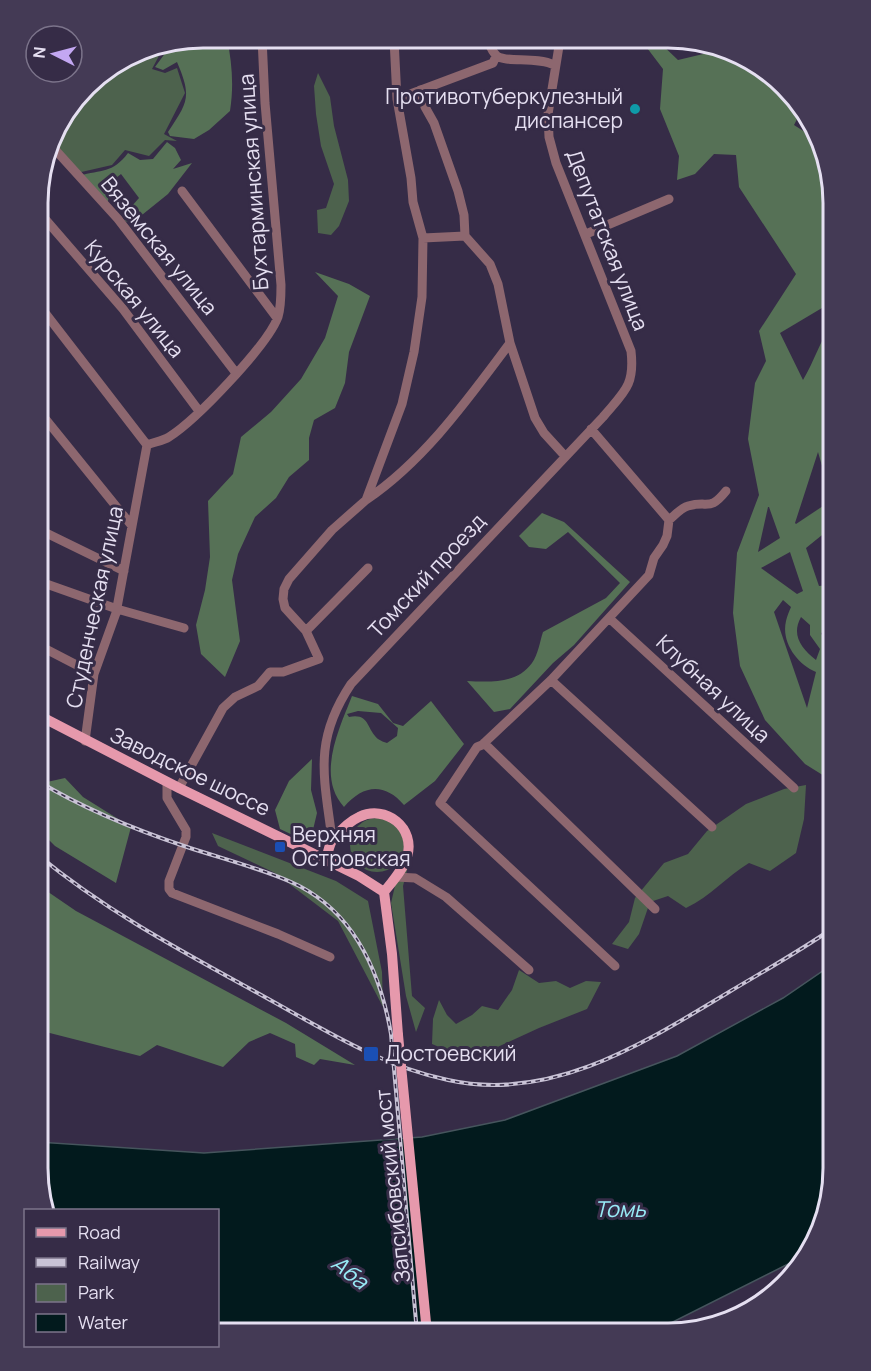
<svg xmlns="http://www.w3.org/2000/svg" width="871" height="1371" font-family="Manrope,sans-serif">
<rect width="100%" height="100%" fill="#362c47"/>
<path fill="#4d624d" d="M159 46 161 52 152 69 165 73 177 68 185 93 164 134 177 141 165 140 149 156 125 150 112 165 77 173 49 148 55 129 94 79 140 50Z
M318 73 330 97 334 126 348 180 349 201 339 226 331 235 318 233 317 210 326 208 334 184 321 146 316 114 314 86Z
M806 785 804 819 796 853 770 871 749 863C726 877 711 896 686 908L668 896 650 902 639 934 628 949 612 944 629 922 635 898 664 863 688 854 707 831 746 804 784 789Z
M350 845a27 27 0 1 1 54 0a27 27 0 1 1-54 0Z
M212 833 336 881 368 901 382 972 383 1007 338 921 275 873 218 846Z
M411 855 403 886 412 996 425 1008 416 1032 406 996 391 903 398 873Z
M519 970 539 983 556 981 570 988 586 981 601 982 587 1009 539 1028 491 1050 451 1052 432 1044 433 1019 439 1000 447 1015 456 1024 472 1015 482 1006 498 1010 512 990Z"/>
<path fill="#567156" fill-rule="evenodd" d="M203 38H227C232 63 234 86 230 111L209 130 194 139 170 136 168 132C188 102 192 97 177 62L163 70 155 67 166 52 164 45Z
M641 40H657L678 60 720 50 769 72 800 113 794 125 822 143 833 203V295L827 305 780 333 803 380C814 362 820 340 833 323V624L825 627 821 634 830 640 833 638V773L829 779 805 764 765 720 740 666 733 613 737 553 759 495 748 439 755 383 766 361 759 331 796 274 739 187 736 155 714 154 695 174 677 180 679 156 660 109 663 69ZM818 452 832 500 796 524 795 523ZM769 507 780 538 758 552 768 507ZM832 527 828 585 819 586 806 548ZM790 552 803 591 797 594 761 568ZM783 600 791 607C789 612 787 616 786 621 781 642 797 664 816 672L807 708 774 612ZM801 617 810 625V635L820 649 816 660C801 648 791 635 801 617Z
M167 142 175 148 181 160 173 169 192 163 168 194 132 223 125 221 124 215 139 198 121 174 111 182 107 207 79 176C102 169 112 174 128 153L140 160 153 159Z
M315 272 349 284 370 296 349 352 345 383 335 408 314 420 309 438V460L289 477 276 498 255 517 238 554 232 580 240 641 225 677 201 654 196 625 205 590 210 557 208 501 233 474 241 437 271 412 301 379 325 338 338 296Z
M542 513 564 522 630 582 574 645 553 663 510 709 494 712 467 681C490 682 517 684 532 663 538 655 540 641 543 632L606 598 620 583 568 532 546 549 529 547 519 536Z
M352 696 378 704 393 723 403 726 431 701 464 744 435 781 404 805C384 782 363 785 344 807 316 776 339 729 352 696ZM358 711 381 713 398 728 397 736 387 743C384 742 381 741 378 739 366 729 370 713 349 717L347 714Z
M312 759 311 790 317 813 312 834 297 837 280 829 275 810 289 781Z
M65 778 83 797 131 827 116 883 55 846 38 829V784Z
M38 885 76 911 286 1023 355 1065 320 1059 314 1065 296 1057 295 1044 270 1033 249 1042 223 1067 157 1045 140 1056 38 1030Z"/>
<path fill="#021a1d" stroke="#46555d" stroke-width="1.5" d="M833 964V1179L804 1256 651 1333 218 1332V1210H46L38 1168V1142L204 1153 422 1137 505 1120 677 1056 783 998Z"/>
<g fill="none" stroke-linecap="round" stroke-linejoin="round">
<path stroke="#8d676f" stroke-width="9" d="M487 39C489 44 493 53 497 56 506 63 537 56 554 65
M397 99 493 63 496 56
M50 144 118 219 236 373
M182 191 277 318
M39 212 123 309 199 411
M586 234 669 199
M423 238 465 236
M39 305 147 445
M510 343 535 418 544 433 565 456
M39 411 132 526
M591 429 669 520
M147 445C154 442 163 441 169 437 196 420 267 346 278 317 281 307 281 296 281 285L265 103 262 38
M366 500C425 460 468 399 510 343L498 284 490 264 465 236 464 215 458 191 434 123 425 107 420 90
M669 520C675 515 681 508 688 506 709 500 709 512 726 491
M38 529 124 571
M38 581 117 609 184 628
M609 618 794 788
M306 631 368 568
M38 645 94 674
M551 680 712 827
M85 741 94 674 116 613 147 445
M484 743 655 909
M167 782V798L186 830V837L169 881V889L172 893 278 934 330 957
M179 788 223 708 235 697 258 686 270 672H283L319 659 306 631 285 608 283 599 284 589 289 579 332 530 366 500 402 404 414 352 422 297 423 238 413 202 411 178 397 99 394 39
M332 839C324 776 313 741 351 684L603 417C624 392 635 386 631 351L556 163 549 137 548 114 560 40
M396 877 415 878 446 897 529 970
M615 966 440 803 477 747 482 745 551 680 649 575 654 558 663 545 667 536 669 520"/>
<path stroke="#e699ac" stroke-width="10" d="M38 715 179 788 359 876 384 892
M326 860C328 853 329 843 334 838 340 831 350 821 359 817 386 804 416 828 407 857 403 870 392 882 384 892L392 954 398 1035"/>
<defs>
<path id="rail" d="M38 781C84 809 136 830 187 847 220 858 260 868 291 882 354 910 380 971 391 1034L417 1333
M38 855C107 912 185 953 263 996 323 1029 381 1066 448 1080 552 1103 644 1043 729 992 764 971 800 951 833 928"/>
</defs>
<use href="#rail" stroke="#c9c3d6" stroke-width="4"/>
<use href="#rail" stroke="#362c47" stroke-width="1.5" stroke-dasharray="4.5" stroke-linecap="butt"/>
<path stroke="#e699ac" stroke-width="10" d="M398 1035 427 1333"/>
</g>
<circle fill="#0f9aa8" stroke="#362c47" stroke-width="2" cx="635" cy="109" r="6"/>
<g fill="#1a4fb4" stroke="#362c47" stroke-width="2">
<rect x="274" y="841" width="12" height="12" rx="3"/>
<rect x="363" y="1046" width="16" height="16" rx="3"/>
</g>
<g text-anchor="middle" stroke-width="6" stroke-linejoin="round" paint-order="stroke">
<g font-size="21" fill="#e5dff1" stroke="#362c47" text-anchor="start">
<text x="623" y="104" text-anchor="end">Противотуберкулезный<tspan x="623" dy="24">диспансер</tspan></text>
<text x="292" y="842">Верхняя<tspan x="292" dy="24">Островская</tspan></text>
<text x="385" y="1061">Достоевский</text>
</g>
<g font-size="21" fill="#e5dff1" stroke="#362c47">
<text transform="translate(254 182) rotate(-94)" y="7">Бухтарминская улица</text>
<text transform="translate(607 240) rotate(69)" y="7">Депутатская улица</text>
<text transform="translate(159 246) rotate(51)" y="7">Вяземская улица</text>
<text transform="translate(134 299) rotate(51)" y="7">Курская улица</text>
<text transform="translate(427 576) rotate(-47)" y="7">Томский проезд</text>
<text transform="translate(95 607) rotate(-78)" y="7">Студенческая улица</text>
<text transform="translate(713 689) rotate(43)" y="7">Клубная улица</text>
<text transform="translate(190 772) rotate(26)" y="7">Заводское шоссе</text>
<text transform="translate(393 1186) rotate(-96)" y="7">Запсибовский мост</text>
</g>
<g font-size="22" font-style="italic" fill="#98ebf6" stroke="#362c47">
<text x="620" y="1217">Томь</text>
<text transform="translate(350 1272) rotate(38)" y="8">Аба</text>
</g>
</g>
<path d="M0 0H871V1371H0ZM203 48H668A155 155 0 0 1 823 203V1168A155 155 0 0 1 668 1323H203A155 155 0 0 1 48 1168V203A155 155 0 0 1 203 48Z" fill="#443a55" fill-rule="evenodd"/>
<path fill="none" stroke="#e5dff1" stroke-width="3" d="M203 48H668A155 155 0 0 1 823 203V1168A155 155 0 0 1 668 1323H203A155 155 0 0 1 48 1168V203A155 155 0 0 1 203 48Z"/>
<rect x="24" y="1209" width="195" height="138" fill="#362c47" stroke="#7c748b" stroke-width="1.5"/>
<rect x="36" y="1228" width="30" height="9" fill="#e699ac" stroke="#7c748b" stroke-width="1.5"/>
<text x="78" y="1239" font-size="18" fill="#e5dff1">Road</text>
<rect x="36" y="1258" width="30" height="9" fill="#c9c3d6" stroke="#7c748b" stroke-width="1.5"/>
<text x="78" y="1269" font-size="18" fill="#e5dff1">Railway</text>
<rect x="36" y="1284" width="30" height="18" fill="#4d624d" stroke="#7c748b" stroke-width="1.5"/>
<text x="78" y="1299" font-size="18" fill="#e5dff1">Park</text>
<rect x="36" y="1314" width="30" height="18" fill="#021a1d" stroke="#7c748b" stroke-width="1.5"/>
<text x="78" y="1329" font-size="18" fill="#e5dff1">Water</text>
<g transform="translate(54 54) rotate(276)"><circle r="28" fill="#362c47" stroke="#7c748b" stroke-width="1.5"/>
<path d="M0-4.5L10 22L0 15L-10 22Z" fill="#c3a7f2"/>
<text y="-9" font-size="16" font-weight="bold" text-anchor="middle" fill="#e5dff1">N</text>
</g>
</svg>
